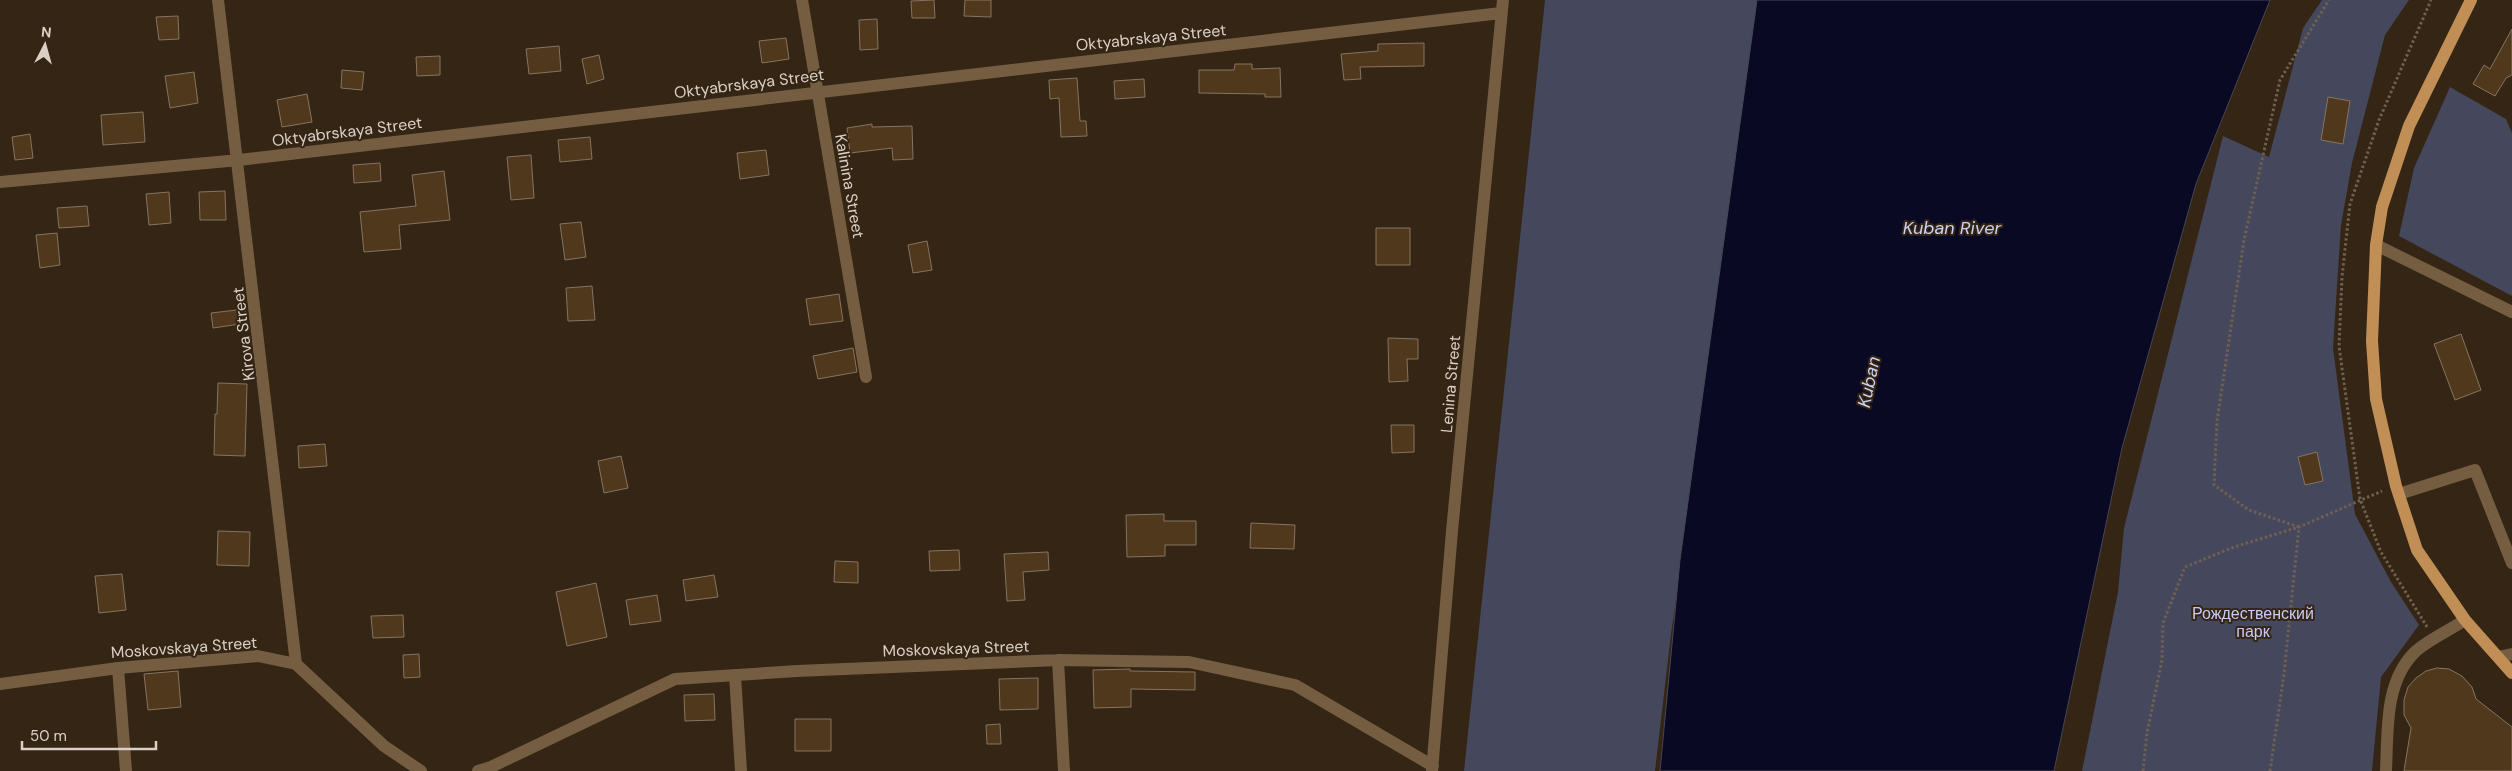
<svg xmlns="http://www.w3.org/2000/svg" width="2512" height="771" font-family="'DM Sans',sans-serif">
<rect width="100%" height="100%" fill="#342514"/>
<path fill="#45475c" d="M1545 0H1759L1753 77 1671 634 1655 771H1464Z
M2322 0H2409L2385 35 2352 163 2341 225 2333 348 2355 514 2391 582 2419 625 2381 677 2372 771H2082L2118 592 2124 528 2223 136 2269 157 2303 28Z
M2450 87 2506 119 2512 133V296L2399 236 2414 168Z"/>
<path fill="#0a0924" stroke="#484555" d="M1757 0H2270L2196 184 2122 448 2054 771H1660L1680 560Z"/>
<path fill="#50381d" stroke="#867461" d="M934 0 935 18H912L911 1Z
M965 0H991V17L964 16Z
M178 16 179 39 159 40 156 17Z
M877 19 878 49 860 50 859 20Z
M2512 29V75L2506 78 2495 96 2473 84 2484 65 2490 69Z
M786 38 789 59 762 63 759 41Z
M1424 43V66L1360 67 1361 79 1344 80 1341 54 1378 51V44Z
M559 46 561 71 529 74 526 49Z
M599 55 604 79 587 84 582 59Z
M440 56V75L417 76 416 57Z
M1235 64H1252V69L1280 68 1281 97H1265V94L1199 93V70H1234Z
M342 70 364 72 362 90 341 88Z
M194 72 198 103 170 108 165 76Z
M1077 78 1080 121H1086L1087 136 1061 137 1059 98 1050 99 1049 80Z
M1144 79 1145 97 1115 99 1114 81Z
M307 94 312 122 282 127 277 100Z
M2328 97 2350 101 2343 144 2321 140Z
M143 112 145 142 103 145 101 115Z
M872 124V127L912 126 913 159 893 160 892 148 850 153 847 128Z
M30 134 33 158 15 160 12 137Z
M590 137 592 159 560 162 558 140Z
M766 150 769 175 740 179 737 153Z
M531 155 534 198 511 200 507 157Z
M380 163 381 181 354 183 353 165Z
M444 171 450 220 399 225 401 249 364 252 360 212 416 206 412 175Z
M225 191 226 220H200L199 192Z
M169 192 171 223 149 225 146 194Z
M87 206 89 226 59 228 57 208Z
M581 222 586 257 565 260 560 224Z
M1376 228H1410V265H1376Z
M57 233 60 265 40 268 36 235Z
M927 241 932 270 913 273 908 245Z
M592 286 595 320 568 321 566 288Z
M839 294 843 321 810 325 806 299Z
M245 309 247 323 213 328 211 313Z
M2461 334 2481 390 2455 400 2434 344Z
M1388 338 1418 339V359H1407L1408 381 1389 382Z
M853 348 857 372 818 379 813 356Z
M218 383 247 384 245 456 214 455 215 414H217Z
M1391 425H1414V452L1392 453Z
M325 444 327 466 299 468 298 446Z
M2317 452 2323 481 2305 485 2298 457Z
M621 456 628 488 604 493 598 461Z
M1164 514V521H1196V545H1165V556L1127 557 1126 515Z
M1251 523 1295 525 1294 549 1250 548Z
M218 531 250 532 249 566 217 565Z
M959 550 960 570 930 571 929 551Z
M1048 552 1049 570 1023 572 1025 600 1007 601 1004 554Z
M835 561 858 562V583L834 582Z
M122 574 126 610 99 613 95 576Z
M714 575 718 597 686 601 683 580Z
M596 583 607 637 567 646 556 592Z
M657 595 661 621 630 625 626 600Z
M403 615 404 637 373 638 371 616Z
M419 654 420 677 404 678 403 655Z
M2437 668 2449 669 2462 676 2472 687 2476 699 2512 727V771H2404L2411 728 2404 715V700L2408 687 2416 678 2426 671Z
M1130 669V671L1195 672V690L1131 689V707L1094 708 1093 670Z
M178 671 181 707 148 710 144 674Z
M1038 678V709L1000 710 999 679Z
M714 694 715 720 685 721 684 695Z
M795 719H831V751H795Z
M1000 724 1001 744H987L986 725Z"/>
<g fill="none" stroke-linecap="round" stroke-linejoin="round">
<path stroke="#6e6052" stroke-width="3" stroke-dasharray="2.5 2.5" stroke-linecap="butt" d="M2299 527 2249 510 2214 485 2217 421 2244 240 2280 80 2329 0
M2427 627 2381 552 2360 499 2339 346 2342 277 2350 204 2379 120 2431 0
M2143 771 2147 733 2162 660 2163 623 2185 567 2234 547 2299 527 2382 491
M2270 771 2284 674 2299 527"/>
<path stroke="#755d41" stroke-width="12" d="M218 0 296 664
M802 0 866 377
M0 182 239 160 1501 13
M2376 245 2512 312
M2399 494 2475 470 2512 563
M2498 657 2512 654
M1058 660 1064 771
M118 668 126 771
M735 675 741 771
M0 684 118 668 258 656 296 664 384 746 421 771
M478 771 491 767 675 679 797 671 1058 660 1189 662 1295 685 1433 766
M1432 771 1452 531 1503 0
M2386 771C2388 731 2384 681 2416 651 2430 639 2450 630 2465 620"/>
<path stroke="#c18f55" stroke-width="12" d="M2471 0 2409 126 2382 207 2376 245 2372 341 2376 399 2396 486 2417 550 2465 620 2512 673"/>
</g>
<g text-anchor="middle" stroke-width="4" stroke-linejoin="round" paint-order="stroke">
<g font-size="16" fill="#dad0c6" stroke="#342514">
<text transform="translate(1151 37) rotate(-6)" y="6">Oktyabrskaya Street</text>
<text transform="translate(749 83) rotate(-7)" y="6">Oktyabrskaya Street</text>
<text transform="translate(347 131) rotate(-7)" y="6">Oktyabrskaya Street</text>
<text transform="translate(850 186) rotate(80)" y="6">Kalinina Street</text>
<text transform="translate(243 334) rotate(-97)" y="6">Kirova Street</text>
<text transform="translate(1450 384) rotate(-85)" y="6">Lenina Street</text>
<text transform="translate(184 647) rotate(-4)" y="6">Moskovskaya Street</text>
<text transform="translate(956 648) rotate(-2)" y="6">Moskovskaya Street</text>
</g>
<g font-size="16" fill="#c6cbfb" stroke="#342514">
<text x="2253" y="619">Рождественский<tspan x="2253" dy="18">парк</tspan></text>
</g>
<g font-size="18" font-style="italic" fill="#cdd1f5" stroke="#342514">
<text x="1952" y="234">Kuban River</text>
<text transform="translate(1869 382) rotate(-78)" y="6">Kuban</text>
</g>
</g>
<g transform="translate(45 45) rotate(6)" stroke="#342514" stroke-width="4" paint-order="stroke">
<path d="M0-4L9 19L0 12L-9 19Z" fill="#dad0c6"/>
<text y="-8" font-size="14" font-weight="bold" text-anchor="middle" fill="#dad0c6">N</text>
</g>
<path d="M22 741v8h134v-8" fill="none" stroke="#dad0c6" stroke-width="2.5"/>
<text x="30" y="741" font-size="15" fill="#dad0c6" stroke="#342514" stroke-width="4" paint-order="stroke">50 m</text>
</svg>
